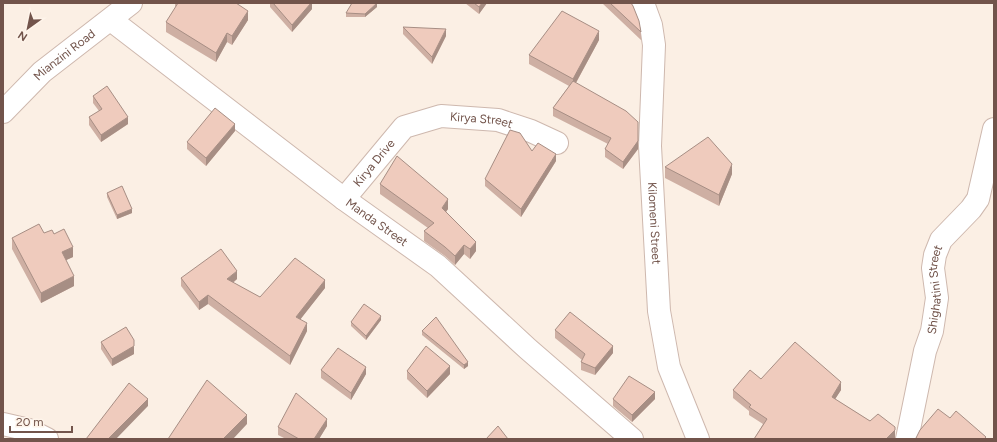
<svg xmlns="http://www.w3.org/2000/svg" width="997" height="442" font-family="Figtree,sans-serif">
<rect width="100%" height="100%" fill="#fbefe4"/>
<g fill="none" stroke-linecap="round" stroke-linejoin="round">
<defs>
<g id="minor">
<path id="s1" d="M643 3 651 25 654 45 650 146 659 311 669 367 698 439"/>
<path id="s2" d="M111 20 344 199 438 266 528 349 632 439"/>
<path id="s3" d="M344 199 404 127 441 116 498 120 531 131 557 143"/>
<path d="M3 424 29 430 47 439"/>
<path id="s4" d="M907 439 925 351 932 331 937 298 933 268 935 255 941 240 971 209 978 199 994 129"/>
</g>
<g id="tertiary">
<path id="s5" d="M3 112 42 72 131 3"/>
</g>
</defs>
<use href="#minor" stroke="#ceb8ae" stroke-width="24"/>
<use href="#tertiary" stroke="#ceb8ae" stroke-width="24"/>
<use href="#minor" stroke="#fff" stroke-width="22"/>
<use href="#tertiary" stroke="#fff" stroke-width="22"/>
</g>
<path fill="#ceafa3" d="M175 3H236L248 20 232 45 227 42 216 62 166 32V22L176 8 175 7Z
M270 3H312V9L292 32 270 7Z
M465 3H487L479 14Z
M602 3H631L641 32V40Z
M377 7 365 17H346V13Z
M403 27 446 36 432 64 403 34Z
M599 40 576 83 638 149 623 169 605 157V149L608 144 553 116V108L569 86 529 64V55Z
M93 96 128 124 101 142 89 125V117L99 111 93 103Z
M235 131 206 166 187 149V142Z
M556 161 521 217 485 186V179Z
M665 167 732 174 719 206 665 178Z
M380 184 448 209 446 212 476 251 470 259 464 254 455 265 445 256 424 241V231L428 228 380 194Z
M107 193 132 213 117 219 107 197Z
M44 233 54 234 73 257 66 260 74 286 41 303 12 249V238Z
M181 278 237 279 233 283 260 297 325 288 300 319 307 331 290 365 208 304 199 310 181 286Z
M381 320 366 340 351 326V322Z
M555 330 613 353 595 375 581 370V362L582 360 555 338Z
M422 331 468 366 464 369 422 335Z
M101 342 134 347V354L112 366 101 349Z
M321 370 366 374 351 400 321 378Z
M407 371 450 374 427 398 407 379Z
M761 379 841 390 835 399 870 421 895 435V438L894 439H754L763 424 749 415V411L733 398V390Z
M613 399H655L632 422 613 406Z
M327 426 319 439H286L278 435V427Z"/>
<path fill="#a78e84" d="M311 3H312V9L292 32V25Z
M377 3V7L365 17V14Z
M482 3H487L479 14V7Z
M248 11V20L232 45V36Z
M446 29V36L432 64V57Z
M599 31V40L573 88V79Z
M227 33V42L216 62V53Z
M128 117V124L101 142V135Z
M638 122V149L623 169V162Z
M235 124V131L206 166V158Z
M556 154V161L521 217V209Z
M732 164V174L719 206V195Z
M448 199V209L442 217V208Z
M132 209V213L117 219V215Z
M476 242V251L470 259V249Z
M464 245V254L455 265V256Z
M73 247V257L62 262V252Z
M237 271V279L227 287V279Z
M74 276V286L41 303V293Z
M325 280V288L296 325V317Z
M208 295V304L199 310V302Z
M381 316V320L366 340V336Z
M307 323V331L290 365V356Z
M134 346V354L112 366V359Z
M613 346V353L595 375V368Z
M468 362V366L464 369V365Z
M450 366V374L427 398V391Z
M366 367V374L351 400V393Z
M841 382V390L832 404V397Z
M655 392V399L632 422V415Z
M148 399V406L116 439H108Z
M247 415V424L233 439H223Z
M327 419V426L319 439H314Z
M895 427V438L894 439H886Z"/>
<path fill="#efcbbd" stroke="#a78e84" d="M178 3H236L248 11 232 36 227 33 216 53 166 22Z
M273 3H311L292 25Z
M352 3H377L365 14 346 13Z
M474 3H482L479 7Z
M610 3H631L633 6 639 21 641 32Z
M562 11 599 31 573 79 529 55Z
M403 27 446 29 432 57Z
M573 81 626 111 638 122V141L623 162 605 149 611 138 553 108Z
M107 86 128 117 101 135 89 117 102 109 93 96Z
M215 108 235 124 206 158 187 142Z
M510 130 520 133 532 151 538 143 556 154 521 209 485 179Z
M708 137 732 164 719 195 665 167Z
M397 156 448 199 442 208 476 242 470 249 464 245 455 256 445 247 424 231 434 223 380 184Z
M122 186 132 209 117 215 107 193Z
M39 224 44 233 52 230 54 234 64 229 73 247 62 252 74 276 41 293 12 238Z
M221 249 237 271 227 279 260 297 295 258 325 280 296 317 307 323 290 356 208 295 199 302 181 278Z
M364 304 381 316 366 336 351 322Z
M570 312 613 346 595 368 581 362 585 354 555 330Z
M436 317 468 362 464 365 422 331Z
M126 327 134 340V346L112 359 101 342Z
M795 342 841 382 832 397 870 421 878 414 895 427V430L886 439H754L767 419 749 407 751 405 733 390 750 370 761 379Z
M426 346 450 366 427 391 407 371Z
M338 348 366 367 351 393 321 370Z
M629 376 655 392 632 415 613 399Z
M207 380 247 415 223 439H168Z
M129 383 148 399 108 439H86Z
M296 393 327 419 314 439H299L278 427Z
M938 409 950 418 956 411 986 437 984 439H918L916 438 920 430Z
M498 426 508 439H486Z"/>
<g text-anchor="middle" stroke-width="3" stroke-linejoin="round" paint-order="stroke">
<g font-size="12" fill="#72544b" stroke="#fef4ea">
<text dy="4" stroke="none"><textPath href="#s5" startOffset="84">Mianzini Road</textPath></text>
<text dy="4" stroke="none"><textPath href="#s3" startOffset="173">Kirya Street</textPath></text>
<text dy="4" stroke="none"><textPath href="#s3" startOffset="47">Kirya Drive</textPath></text>
<text dy="4" stroke="none"><textPath href="#s2" startOffset="334">Manda Street</textPath></text>
<text dy="4" stroke="none"><textPath href="#s1" startOffset="222">Kilomeni Street</textPath></text>
<text dy="4" stroke="none"><textPath href="#s4" startOffset="153">Shighatini Street</textPath></text>
</g>
</g>
<rect width="997" height="442" fill="none" stroke="#72544b" stroke-width="8"/>
<g transform="translate(28 28) rotate(213)" stroke="#fef4ea" stroke-width="3" paint-order="stroke">
<path d="M0-3L7 15L0 10L-7 15Z" fill="#72544b"/>
<text y="-6" font-size="11" font-weight="bold" text-anchor="middle" fill="#72544b">N</text>
</g>
<path d="M10 426v6h62v-6" fill="none" stroke="#72544b" stroke-width="2"/>
<text x="16" y="426" font-size="12" fill="#72544b" stroke="#fef4ea" stroke-width="3" paint-order="stroke">20 m</text>
</svg>
